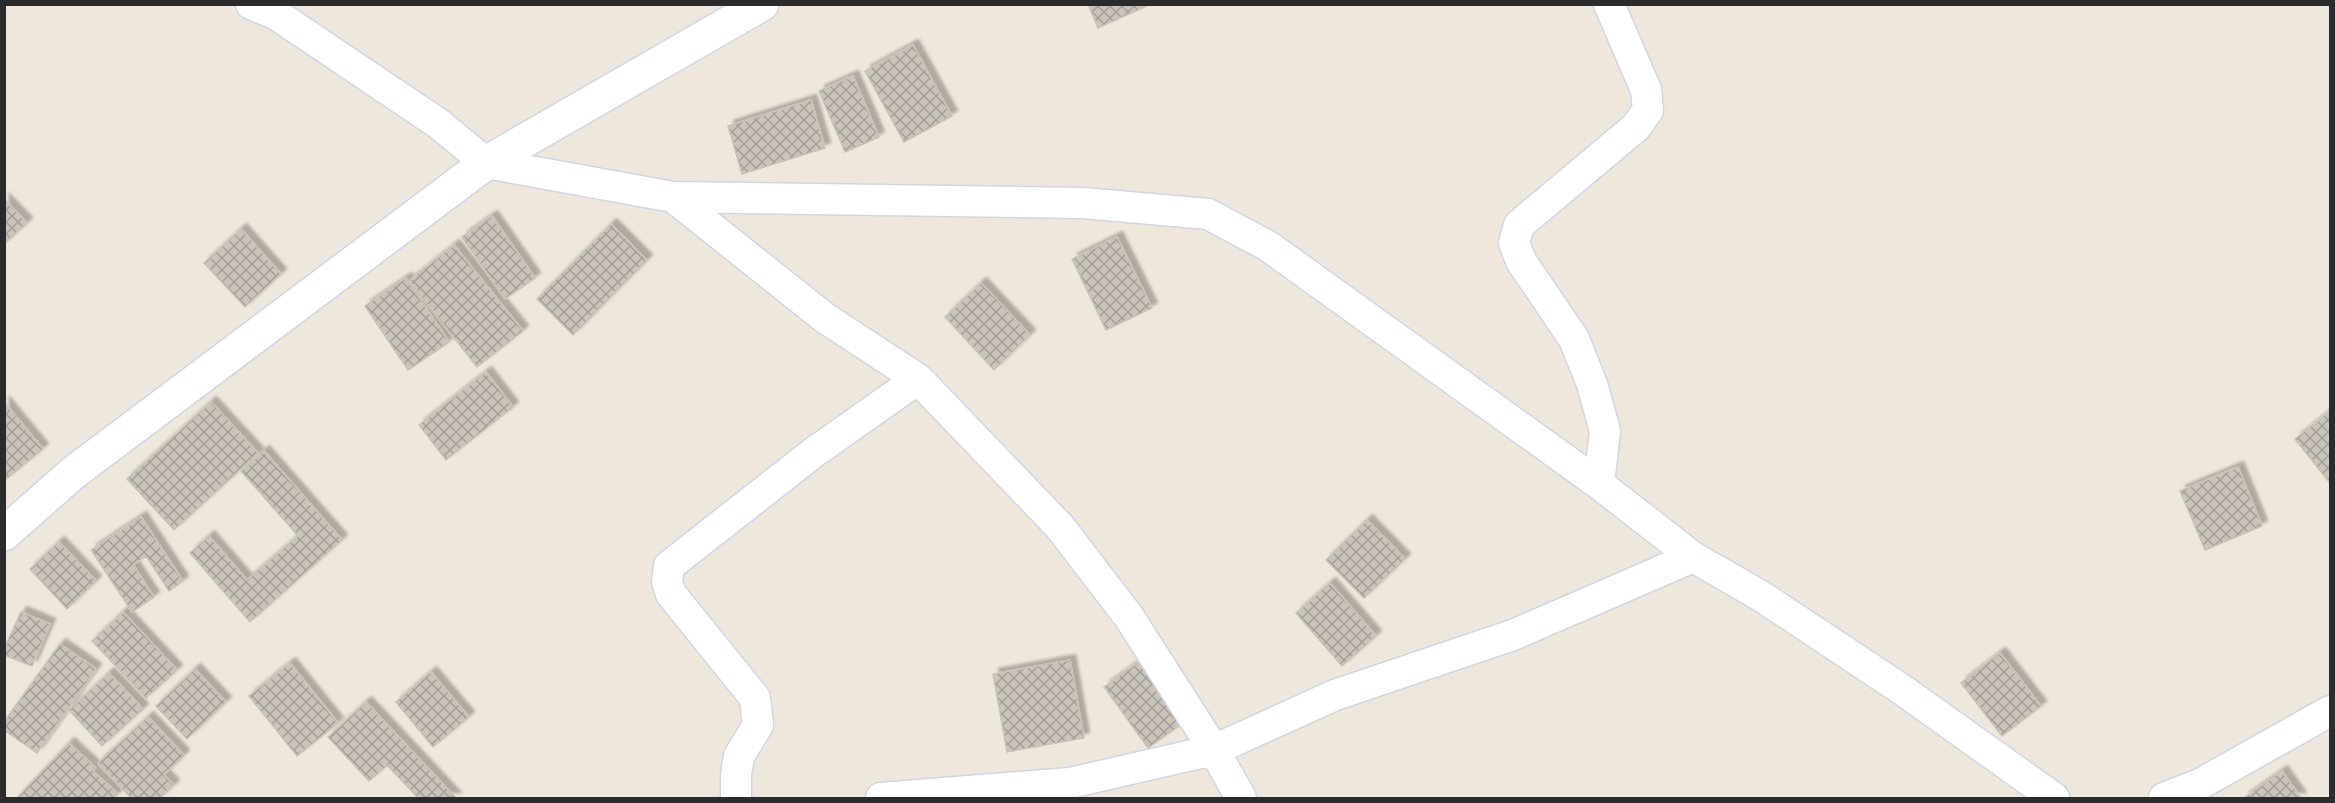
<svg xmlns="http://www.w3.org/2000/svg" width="2335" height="803" font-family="Raleway,sans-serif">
<defs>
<pattern id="building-cross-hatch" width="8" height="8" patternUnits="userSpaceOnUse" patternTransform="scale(1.5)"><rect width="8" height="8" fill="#cac4bc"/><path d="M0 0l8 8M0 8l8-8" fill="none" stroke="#a49f99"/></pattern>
<filter id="shadow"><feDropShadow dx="5.5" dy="-5.5" stdDeviation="1.5" flood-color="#0004"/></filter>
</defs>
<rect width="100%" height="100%" fill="#efe7dc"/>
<path fill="url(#building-cross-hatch)" stroke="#cac3b5" stroke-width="1.5" filter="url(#shadow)" d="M1088 4H1151L1098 28Z
M913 45 952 116 904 142 865 71Z
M853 76 879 137 845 152 819 91Z
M811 100 825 148 742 174 728 126Z
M4 199 27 223 4 244Z
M492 216 535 278 505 299 462 237Z
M611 224 647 260 573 335 537 299Z
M241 229 281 274 245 307 204 263Z
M1117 237 1152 308 1106 330 1072 259Z
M454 245 523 331 477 367 409 281Z
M406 278 449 342 408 370 365 306Z
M981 283 1030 335 994 370 945 317Z
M486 372 513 407 446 460 419 425Z
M4 402 43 449 5 480 4 479Z
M211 402 258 453 174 530 127 479Z
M2330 411V483L2295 439Z
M264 451 342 540 250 622 190 553 209 536 247 580 298 536 241 471Z
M2238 467 2262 526 2205 550 2180 491Z
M141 517 183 581 169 591 146 556 133 565 154 597 132 612 91 550Z
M1367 520 1405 559 1364 598 1326 560Z
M59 542 96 581 67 609 30 569Z
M1330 583 1376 636 1342 666 1296 613Z
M21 612 50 624 32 666 4 655V649Z
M123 612 177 670 146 698 92 641Z
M60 644 96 669 37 753 4 730V722Z
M2000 653 2041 706 2002 736 1961 683Z
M1146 657 1190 718 1148 748 1104 687Z
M1070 660 1084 738 1007 752 993 674Z
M290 663 338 723 297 756 249 696Z
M195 669 226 702 187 739 156 706Z
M431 672 469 717 433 747 396 702Z
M109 673 143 709 102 746 69 710Z
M366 702 456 798H418L387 765 369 781 328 737Z
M148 717 184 755 164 775 174 785 160 798H131L98 763Z
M69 743 96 768 93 771 118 794 114 798H17Z
M2282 771 2301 798H2244Z"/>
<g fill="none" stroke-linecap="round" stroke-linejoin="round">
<defs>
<path id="street" d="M251 4 277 15 439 124 486 163 673 197 825 318 918 379 1060 527 1129 617 1214 750 1241 798
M673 197 1083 203 1208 214 1268 246 1599 484 1693 557 1761 596 1904 691 2054 798
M1599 484 1605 431 1592 384 1574 339 1521 261 1514 243 1519 225 1636 127 1648 110 1646 90 1609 4
M736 798V775L739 756 758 725 755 698 671 594 667 582 669 566 813 453 918 379
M881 798 1070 783 1214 750 1335 695 1513 635 1693 557
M2164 798 2200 784 2330 711"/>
<path id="secondary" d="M4 534 73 473 486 163 762 4"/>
</defs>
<use href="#street" stroke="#d1d5e6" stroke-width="33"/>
<use href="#secondary" stroke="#d1d5e6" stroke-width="36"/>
<use href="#street" stroke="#fff" stroke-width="30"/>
<use href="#secondary" stroke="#fff" stroke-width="33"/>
</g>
<rect width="2335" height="803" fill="none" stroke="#2b2b2b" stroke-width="12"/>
</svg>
